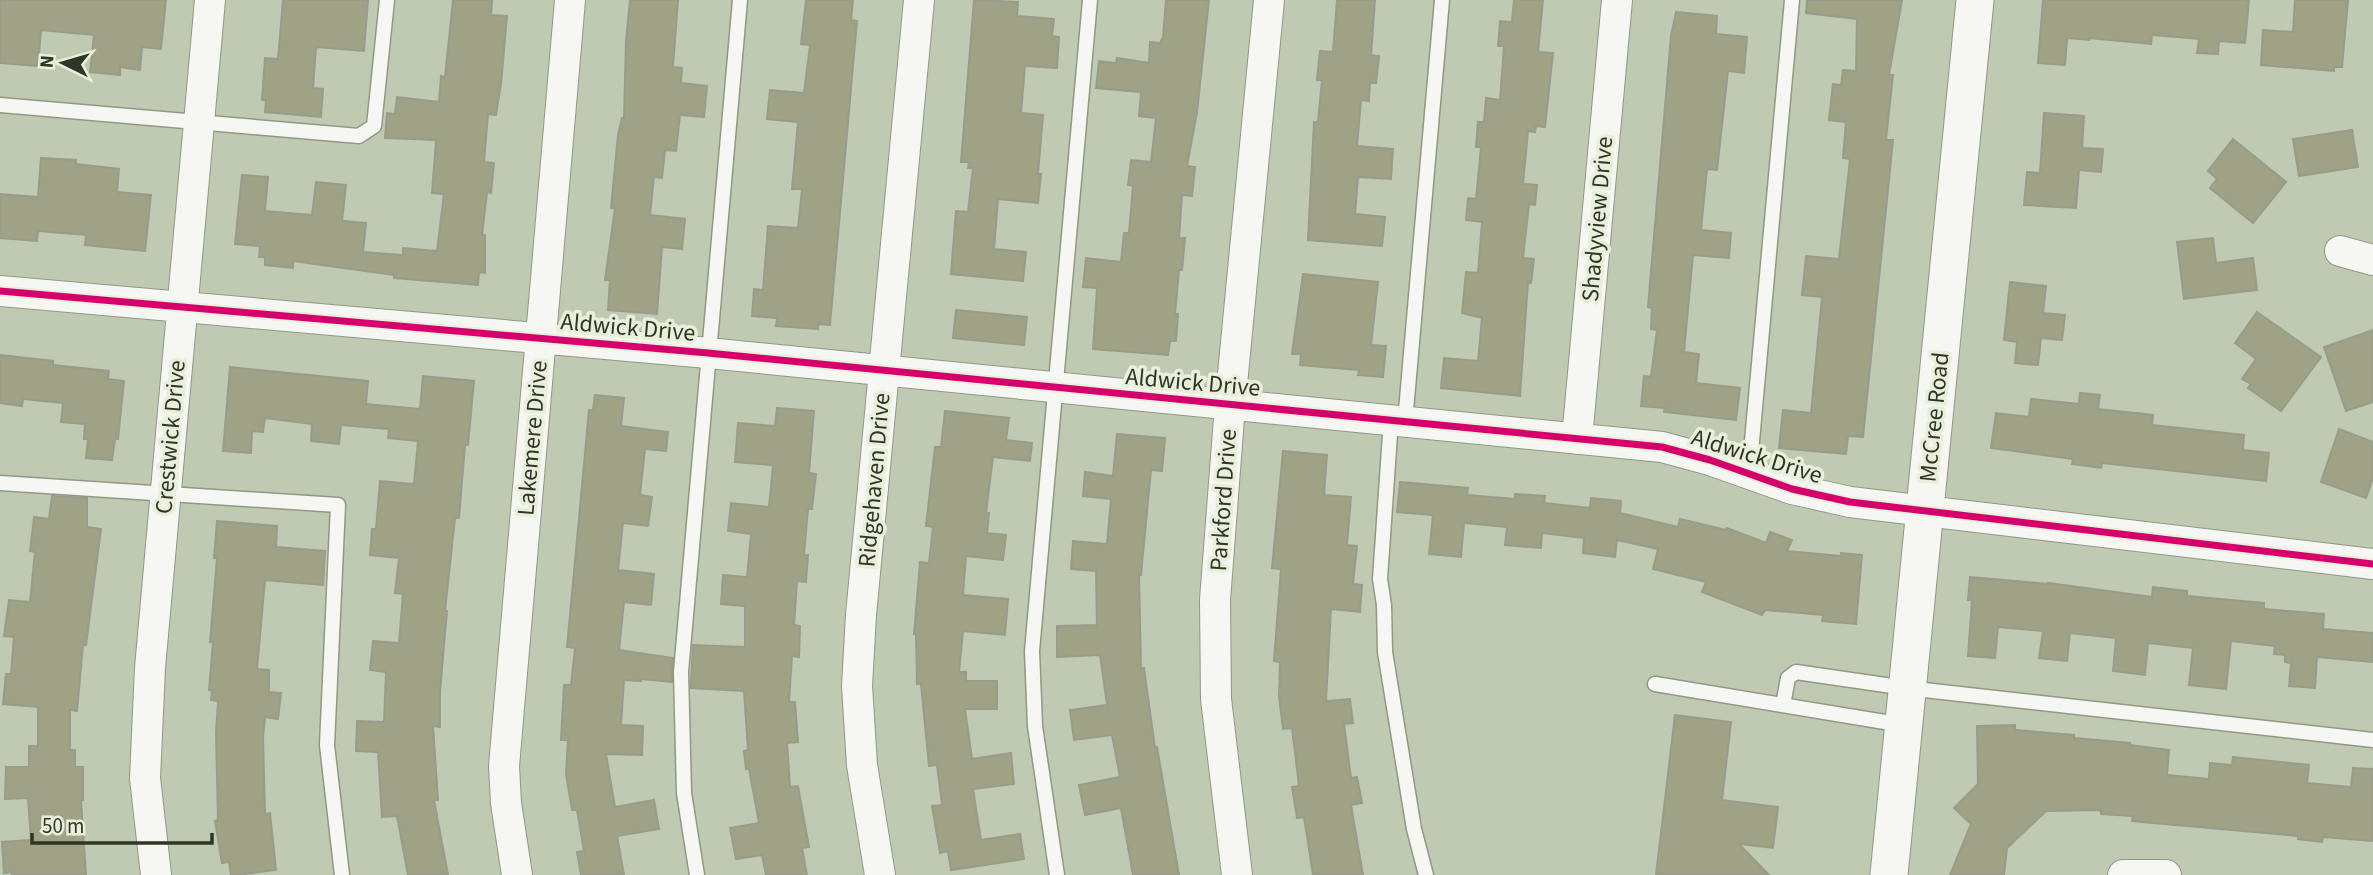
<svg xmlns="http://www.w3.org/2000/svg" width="2373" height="875" font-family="'Source Sans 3',sans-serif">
<rect width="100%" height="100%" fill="#c0c9b2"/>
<path fill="#a0a285" stroke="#989c8a" stroke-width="2" d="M0 0H166L161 49 142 47 140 70 120 67V75L90 72 94 35 41 30 38 66 0 63Z
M283 0H368L364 51 316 47 313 88 323 89 321 117 265 112 266 100H262L265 58 278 59Z
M453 0H492L491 15 507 16 501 84 496 115 488 114 484 162 494 163 491 193 487 192 482 235H485V273L479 272 478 285 394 278V275L293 261V268L265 265V257H259L260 246 235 244 242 175 268 177 265 211 312 215 316 182 346 185 342 221 366 223 363 252 403 255V248L437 251 444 194 432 193 436 140 385 138 387 113 395 114 397 97 439 102 441 76 445 77Z
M630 0H678L673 67 682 68 681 83 707 86 704 117 680 115 676 151 665 150 662 178 654 177 650 215 685 219 682 249 662 247 657 314 608 310 610 280H605L615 208H611L618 135 622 118H624L626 41Z
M806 0H853L851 20 857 21 830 325 818 324V329L776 326 777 318 752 316 754 289 763 290 768 226 798 228 802 189H792L798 122 767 119 770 90 804 93 810 45 801 44Z
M974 0 1018 2 1017 16 1054 19 1052 36 1059 37 1057 68 1025 66 1021 113 1043 115 1038 174H1041L1038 203 998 199 994 249 1026 252 1023 281 951 274 956 211 968 212 973 168H968L969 162H961Z
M1166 0H1209L1197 112 1187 166 1195 167 1192 196 1182 195 1179 238H1185L1182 270H1179L1175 314H1178L1176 341H1170L1168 355 1093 349 1097 288 1083 287 1086 258 1121 262 1124 233H1129L1133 186 1128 185 1131 160 1151 162 1156 118 1139 116 1141 92 1096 88 1099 61 1116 63 1117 58 1149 63 1150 42 1160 43 1163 37Z
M1337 0H1375L1371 55 1379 56 1376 83H1370L1369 101 1361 100 1357 146 1393 149 1391 179 1358 177 1355 214 1385 217 1382 246 1308 240 1314 122H1318L1322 80H1317L1320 51 1333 52Z
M1514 0H1543L1538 52 1553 53 1545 127 1536 126 1535 132 1528 131 1523 184 1537 185 1535 205 1529 204 1523 258 1534 259 1531 283 1528 282 1520 396 1441 388 1444 358 1478 361 1482 318 1462 313 1466 272 1478 273 1482 222 1466 220 1468 198 1476 199 1481 147H1476L1478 122H1484L1486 98 1500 100 1504 46H1498L1500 21 1512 22Z
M1807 0H1902L1889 75H1893L1886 140H1893L1863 437 1848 436 1846 454 1779 448 1783 410 1811 413 1822 297 1802 295 1806 256 1839 259 1850 159 1843 158 1846 122 1829 120 1833 84 1841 85 1843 70 1856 71 1857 19 1806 13Z
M2043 0H2249L2245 43 2219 41 2218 54 2197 53 2199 39 2189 38 2152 35 2151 44 2089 38V40L2067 38 2065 65 2038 63Z
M2295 0H2348L2342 67H2334V71L2261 65 2263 30 2293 32Z
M1676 12 1717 16 1716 34 1747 37 1744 73 1728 71 1717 170 1707 169 1701 230 1731 233 1729 258 1693 255 1684 352 1699 354 1696 383 1740 388 1736 420 1664 412 1665 408 1641 406 1644 376 1651 377 1657 330 1651 329 1652 308 1648 307 1671 36Z
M2044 113 2084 116 2082 148 2103 149 2101 172 2079 170 2076 208 2024 205 2027 172 2040 173Z
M2352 130 2358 167 2299 176 2293 139Z
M2233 139 2286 182 2253 223 2210 188 2217 179 2208 171Z
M41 158 76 160V164L119 169 117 192 151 195 145 251 85 245 86 235 38 231 37 241 0 238V194L38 197Z
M2213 238 2216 263 2253 258 2257 290 2184 299 2177 242Z
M1303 274 1378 282 1371 345 1386 346 1383 377 1358 375 1359 370 1300 365 1301 354H1292Z
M2010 282 2046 286 2043 313 2065 315 2062 340 2041 338 2038 365 2015 363 2017 342 2004 340Z
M956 310 1027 317 1024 345 953 338Z
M2257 312 2321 357 2281 411 2248 388 2251 384 2242 379 2256 359 2235 343Z
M2373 330V402L2346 411 2324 347Z
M0 355 53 361V365L109 371 108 379 124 381 118 439H115L112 460 86 458 88 439H84L85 424 61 422 63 403 23 399 22 406 0 403Z
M230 367 368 381 366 404 420 409 423 376 474 381 468 445H465L459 518H455L445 611H447L440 692V727L433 726 438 800H434L448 875H408L397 816 382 817 378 752 356 751 357 721 384 722 386 672 370 670 373 641 399 643 403 594 395 593 399 558 370 555 372 529H376L380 481 414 484 418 441 388 438 389 429 341 425 339 444 311 441 312 424 265 418 263 432 252 431 251 453 223 451Z
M2080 393 2100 395 2098 409 2153 415 2152 425 2244 435 2243 450 2269 453 2266 481 2102 463 2101 468 2072 464 2073 459 1991 448 1996 413 2029 417 2031 399 2079 404Z
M595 395 624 398 621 426 668 432 666 451 645 449 640 495 652 497 648 526 623 523 618 570 654 574 651 605 624 602 619 650 673 658 672 682 641 679V681L624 680 621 725 643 726 642 755 606 754 615 807 654 800 659 829 617 836 624 875H581L577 852 584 851 577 810H572L566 774 568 740H561L564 685H571L575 648 567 647 579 518 589 410H593Z
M777 408 814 411 809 473 816 474 812 509H808L804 555H808L806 582 797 581 794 625 800 626 799 657 792 656 789 702H795L798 742 787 743 790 787 798 786 809 847 802 848 807 875H766L762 855 736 859 730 828 759 823 749 769H746L744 751 748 750 744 691 691 688V684L693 645 745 647V606L721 604 723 575 747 577 751 534 728 531 731 503 769 507 773 465 735 462 738 423 775 426Z
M945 411 1009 418 1006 440 1032 443 1030 461 993 457 986 513H989L987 533 1006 535 1003 560 966 556 963 595 1008 599 1005 635 963 631 959 672H966V681H997V709H965L972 759 1011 753 1014 784 973 789 981 840 1020 834 1024 859 951 870 948 851 940 853 932 806 942 805 937 765 929 766 921 684H917L916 634H914L920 562 929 563 933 527 926 526 935 447H941Z
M2339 429 2373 442V478L2366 498 2321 482Z
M1117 434 1165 438 1162 471 1151 470 1141 575H1139L1141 668H1144L1155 748 1157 747 1179 875H1133L1121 808 1085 815 1079 785 1120 777 1112 735 1074 740 1070 710 1107 705 1100 655 1057 657V626L1097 625 1096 571 1071 569 1073 541 1107 544 1111 499 1083 496 1085 472 1113 476Z
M1283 451 1327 455 1324 495 1351 497 1347 545 1357 546 1353 584 1362 585 1360 612 1331 609 1326 701 1350 699 1353 723 1344 724 1351 778 1357 777 1362 803 1351 805 1363 875H1313L1304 817 1297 818 1292 787 1299 786 1292 728 1283 729 1279 697 1280 662 1274 661 1281 569 1272 568Z
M1400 482 1468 488 1467 495 1515 499V494L1545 496 1544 503 1590 508 1591 498 1621 501 1620 513 1678 527 1680 519 1726 530 1727 528 1766 543 1770 532 1792 540 1787 551 1841 556V553L1862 555 1856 624 1822 621 1823 615 1765 610 1762 615 1702 592 1706 582 1653 569 1658 549 1617 540 1615 557 1583 553 1584 538 1542 533 1541 548 1505 545 1507 527 1464 523 1461 557 1429 554 1433 515 1397 512Z
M52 496 87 498V527L101 529 86 645H83L77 711 70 710V750H75V767H83V800H81L86 875H12L11 872 4 873 2 842 31 840 28 798 5 799 6 767H29V746H38V707L3 704 6 674H11L14 637 4 636 9 600 30 602 35 552 30 551 34 517 49 519Z
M217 521 277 526 276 547 325 551 323 585 265 580 257 669 269 670V692L281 693 278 719 265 717 263 737 265 814 270 813 276 870 237 875H231L229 862 222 863 215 821 218 820 216 733 218 701 211 700 212 690H209L213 642H210L217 558H214Z
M1970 577 2048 584V583L2152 597 2153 587 2187 591V596L2264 603V609L2324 614 2323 629 2373 633V662L2317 657 2315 688 2289 686 2291 663 2285 662V655L2274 654 2275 646 2231 641 2226 689 2189 685 2193 648 2148 643 2145 675 2113 671 2116 638 2070 633 2067 661 2039 658 2043 631 1998 627 1995 658 1968 656 1972 600H1968Z
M1675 715 1731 722 1722 800 1778 807 1773 848 1739 844 1769 875H1656Z
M2015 725V730L2074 735V738L2130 743V745L2169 750 2167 775 2209 779 2210 763 2232 765 2233 757 2309 765 2307 783 2351 787 2353 768 2373 769V841L2323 837 2322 842 2298 839V836L2132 821 2133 816 2101 814V810L2046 811 2007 848 2004 875H1950L1971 824 1954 808 1978 784 1977 726Z"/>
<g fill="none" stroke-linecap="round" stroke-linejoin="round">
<defs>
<path id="service" d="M0 105 359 136 374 126 387 0
M1391 420 1380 579 1384 605 1385 652 1414 829 1426 875
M1405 422 1442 0
M1749 474 1792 0
M0 483 338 505 327 745 342 875
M1655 684 1903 725
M1783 705 1788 678 1796 672 1906 688 2373 740
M697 875 684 793 681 672 740 0
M1057 875 1035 726 1032 651 1090 0"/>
<path id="minor" d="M2340 251 2373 260
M0 291 708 353 1662 447 1710 460 1792 489 1850 502 2373 564
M1577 439 1617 0
M156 875 145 778 150 668 210 0
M517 875 506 803 504 766 570 0
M880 875 862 765 857 686 861 615 919 0
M1237 875 1216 699 1215 600 1230 405 1269 0
M2123 875H2166"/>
<path id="tertiary" d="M1889 875 1975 0"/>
</defs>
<use href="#service" stroke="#919886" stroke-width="17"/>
<use href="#minor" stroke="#919886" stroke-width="32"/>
<use href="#tertiary" stroke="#919886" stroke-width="39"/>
<use href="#service" stroke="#f6f7f3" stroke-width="14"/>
<use href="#minor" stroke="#f6f7f3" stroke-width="30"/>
<use href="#tertiary" stroke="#f6f7f3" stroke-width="37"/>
<defs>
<path id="cycleway" d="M0 291 708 353 1662 447 1710 460 1792 489 1850 502 2373 564"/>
</defs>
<use href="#cycleway" stroke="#e8efdb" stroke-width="11"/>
<use href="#cycleway" stroke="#d6006c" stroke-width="7"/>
</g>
<g text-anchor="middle" stroke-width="7" stroke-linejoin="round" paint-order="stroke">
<g font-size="24" fill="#303525" stroke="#e8efdb">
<text transform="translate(1597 219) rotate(-85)" y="8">Shadyview Drive</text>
<text transform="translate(628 327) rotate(5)" y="8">Aldwick Drive</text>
<text transform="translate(1193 382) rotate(5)" y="8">Aldwick Drive</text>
<text transform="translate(1934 417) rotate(-84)" y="8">McCree Road</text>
<text transform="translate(170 437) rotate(-85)" y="8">Crestwick Drive</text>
<text transform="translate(532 438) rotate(-85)" y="8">Lakemere Drive</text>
<text transform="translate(1757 456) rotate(17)" y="8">Aldwick Drive</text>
<text transform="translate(874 480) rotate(-85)" y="8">Ridgehaven Drive</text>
<text transform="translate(1223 500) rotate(-86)" y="8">Parkford Drive</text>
</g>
</g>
<g transform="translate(63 63) rotate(275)" stroke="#e8efdb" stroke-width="5" paint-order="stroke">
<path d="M0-5L12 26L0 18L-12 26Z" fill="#303525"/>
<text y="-10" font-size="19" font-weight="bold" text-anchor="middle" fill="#303525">N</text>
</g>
<path d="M32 833v10h180v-10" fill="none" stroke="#303525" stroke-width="3.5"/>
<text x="42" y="833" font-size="21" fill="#303525" stroke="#e8efdb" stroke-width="5" paint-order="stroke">50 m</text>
</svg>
